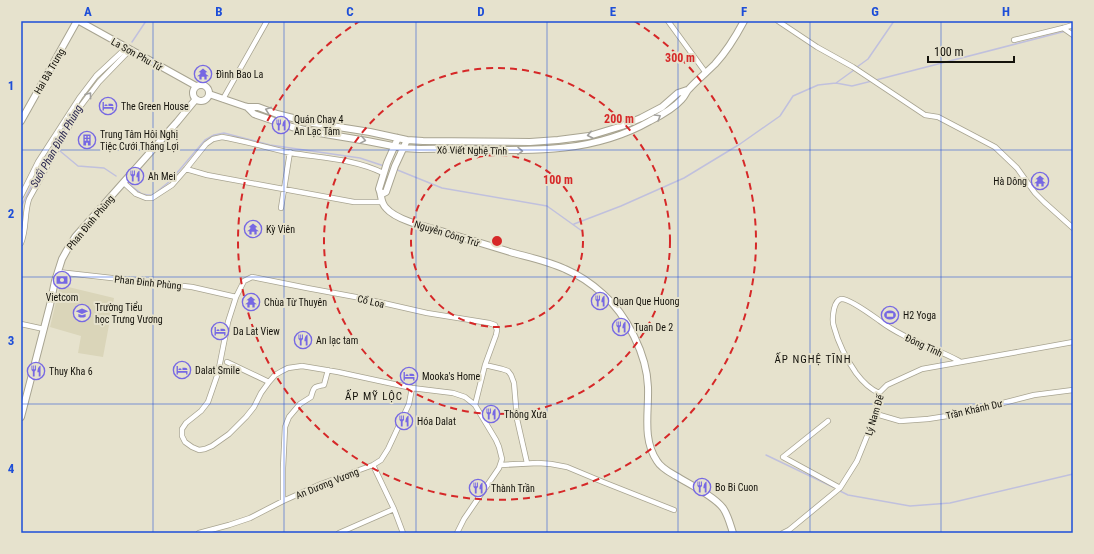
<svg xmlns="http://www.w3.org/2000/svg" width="1094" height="554" font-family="'Roboto Condensed',sans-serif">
<rect width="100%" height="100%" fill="#e6e2cd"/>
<path fill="#dad5b9" d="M60 285 114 298 103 357 78 353 81 336 50 327Z"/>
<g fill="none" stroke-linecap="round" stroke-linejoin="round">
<path stroke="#c0c0dd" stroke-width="1.5" d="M132 42 146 21
M857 67 868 59 894 21
M876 80 1066 31
M836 83 854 70
M79 104 89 92
M60 151 78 166 104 168 116 176
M395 169 442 188 547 206 582 231
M130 185 142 194 148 195H153L170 181 205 140 214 135 224 133 270 145 360 158 384 166
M21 207 37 175 75 111
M574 224 621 206 684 178 740 144 780 116 793 96 818 85 836 83 852 86 872 81
M766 455 833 487
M840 491 848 495 910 506 950 503 1073 474"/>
<defs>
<path id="street" d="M668 21 706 73
M778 21 817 47 853 67 925 115 938 117 995 147 1017 168 1035 193 1044 202 1073 228
M1063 28 1073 35
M1014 40 1063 28 1073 25
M223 99 267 21
M186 169 207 175 354 202H381
M124 183 136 194 146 198H152L172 185 186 169 206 144 213 139 222 137C245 141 268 148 291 153 322 158 355 159 383 173
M21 196 38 162 80 97 96 76 126 48
M281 208 290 152
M21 243C27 229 24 214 29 199L80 107 99 82 130 50
M58 272 192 287 236 297
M21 324 44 329
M227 362 269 382
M485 365 502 369 508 371 511 375 514 383 517 419 527 463
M879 393C870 389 862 381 856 373 847 360 838 342 834 327 832 322 833 314 834 309 835 305 837 300 841 299 849 298 873 316 880 321 904 339 933 347 959 361
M876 414 900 421 928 419 960 414 1034 395 1073 390
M828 421 783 457 840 488
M373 465 394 509 403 533
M501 465 538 463 551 464 567 467 603 482 674 510
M283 501V468L285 427 289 417 300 404 311 397C314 387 313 387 324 385L328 370
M199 533 229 525 250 518 283 501 321 484 373 465 381 460 388 449 409 404 412 388
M339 533 394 509
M457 533 464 519 499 468 502 459 499 447 496 440 475 405 465 397 453 393 412 388 338 372 302 366 288 368 282 371 275 375 269 382 261 393 254 407 246 417 229 434 212 446 205 449 199 450 192 447 185 442 182 436V429L186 423 201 411 208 402 218 373 228 322 236 297 244 281 252 277 307 288 361 298 427 313 489 323 495 325 497 330 496 335 485 365 475 405
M783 533 789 530 840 488 857 461 876 414 879 393 887 385 922 369 1012 353 1073 342"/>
<path id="secondary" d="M79 21 196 86
M193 93a8 8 0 1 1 16 0a8 8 0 1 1-16 0Z
M209 94 247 107H258L277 114 313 123 370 132 407 140 423 141 530 142 558 140 589 136 622 126 641 118 662 107 678 93 687 90
M247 107 254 114 292 127 313 132 367 141 403 148 420 149C499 147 578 162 650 121 660 116 674 108 682 99 685 96 686 92 689 89 697 80 707 72 715 64 727 51 736 36 744 21
M21 121 77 21
M398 138 387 163 379 189C382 195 380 202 386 208 396 220 426 227 441 231 464 238 487 245 510 252 528 257 548 261 565 269 579 275 592 284 603 294 627 315 647 355 648 387 649 412 642 439 657 461 661 468 669 472 676 476 689 484 714 496 723 508 728 515 730 524 733 533
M382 194 386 192 395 166 407 140
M21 417 50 305 55 281 62 259 67 250 75 237 177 122 196 99"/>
</defs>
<use href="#street" stroke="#a8a491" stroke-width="6"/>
<use href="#secondary" stroke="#a8a491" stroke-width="8"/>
<use href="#street" stroke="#fff" stroke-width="4.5"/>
<use href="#secondary" stroke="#fff" stroke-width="6"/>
</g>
<defs><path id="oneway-chevron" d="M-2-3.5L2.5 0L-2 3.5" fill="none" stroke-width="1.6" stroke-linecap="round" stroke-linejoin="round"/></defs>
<g stroke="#a1a09d">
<use href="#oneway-chevron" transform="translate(89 95) rotate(-53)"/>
<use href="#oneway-chevron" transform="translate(268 110) rotate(-160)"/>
<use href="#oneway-chevron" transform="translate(658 117) rotate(-31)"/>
<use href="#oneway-chevron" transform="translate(590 135) rotate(167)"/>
<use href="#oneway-chevron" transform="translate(363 140) rotate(10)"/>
<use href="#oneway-chevron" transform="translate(520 151) rotate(1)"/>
</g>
<path fill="none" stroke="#1d4ed8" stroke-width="1" stroke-opacity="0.55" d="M153 21V533M284 21V533M416 21V533M547 21V533M678 21V533M810 21V533M941 21V533M21 150H1073M21 277H1073M21 404H1073"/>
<g fill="none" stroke="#d62828" stroke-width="2" stroke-dasharray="7 5">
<circle cx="497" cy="241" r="86"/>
<circle cx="497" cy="241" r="173"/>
<path d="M634 21A259 259 0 1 1 360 21"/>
</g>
<defs>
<symbol id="temple-ring" viewBox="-11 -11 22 22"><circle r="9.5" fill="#e6e2cd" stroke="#7668e3" stroke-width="1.5"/><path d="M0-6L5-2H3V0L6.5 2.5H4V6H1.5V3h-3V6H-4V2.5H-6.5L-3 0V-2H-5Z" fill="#7668e3"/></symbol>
<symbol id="hotel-ring" viewBox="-11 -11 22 22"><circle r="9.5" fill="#e6e2cd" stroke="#7668e3" stroke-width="1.5"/><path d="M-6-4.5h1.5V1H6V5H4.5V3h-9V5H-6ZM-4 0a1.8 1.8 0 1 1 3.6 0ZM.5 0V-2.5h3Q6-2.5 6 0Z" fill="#7668e3"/></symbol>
<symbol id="restaurant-ring" viewBox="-11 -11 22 22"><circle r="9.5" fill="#e6e2cd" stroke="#7668e3" stroke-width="1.5"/><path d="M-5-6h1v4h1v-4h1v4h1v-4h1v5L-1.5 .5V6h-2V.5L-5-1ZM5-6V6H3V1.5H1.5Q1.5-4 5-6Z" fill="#7668e3"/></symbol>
<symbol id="building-ring" viewBox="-11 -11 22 22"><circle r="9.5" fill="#e6e2cd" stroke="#7668e3" stroke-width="1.5"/><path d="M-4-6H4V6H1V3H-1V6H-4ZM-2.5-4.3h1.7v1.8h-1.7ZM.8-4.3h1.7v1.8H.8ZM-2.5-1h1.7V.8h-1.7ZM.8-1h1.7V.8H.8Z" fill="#7668e3"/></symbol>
<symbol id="bank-ring" viewBox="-11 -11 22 22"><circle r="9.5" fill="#e6e2cd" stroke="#7668e3" stroke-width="1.5"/><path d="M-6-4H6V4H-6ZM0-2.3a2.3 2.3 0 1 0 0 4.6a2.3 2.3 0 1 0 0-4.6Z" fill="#7668e3"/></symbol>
<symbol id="school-ring" viewBox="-11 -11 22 22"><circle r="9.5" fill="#e6e2cd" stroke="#7668e3" stroke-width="1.5"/><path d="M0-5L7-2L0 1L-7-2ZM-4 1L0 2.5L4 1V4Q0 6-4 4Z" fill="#7668e3"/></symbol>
<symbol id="stadium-ring" viewBox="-11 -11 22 22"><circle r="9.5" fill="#e6e2cd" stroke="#7668e3" stroke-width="1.5"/><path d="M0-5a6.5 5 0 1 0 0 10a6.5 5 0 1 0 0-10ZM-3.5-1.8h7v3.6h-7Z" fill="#7668e3"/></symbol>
</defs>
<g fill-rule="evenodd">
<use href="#temple-ring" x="193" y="64" width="20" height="20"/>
<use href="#hotel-ring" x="98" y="96" width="20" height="20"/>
<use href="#restaurant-ring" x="271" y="115" width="20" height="20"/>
<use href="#building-ring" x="77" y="130" width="20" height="20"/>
<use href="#restaurant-ring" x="125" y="166" width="20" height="20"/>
<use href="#temple-ring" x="1030" y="171" width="20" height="20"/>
<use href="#temple-ring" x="243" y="219" width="20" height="20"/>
<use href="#bank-ring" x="52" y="270" width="20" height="20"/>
<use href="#restaurant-ring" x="590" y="291" width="20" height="20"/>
<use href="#temple-ring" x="241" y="292" width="20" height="20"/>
<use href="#school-ring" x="72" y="303" width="20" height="20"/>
<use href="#stadium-ring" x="880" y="305" width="20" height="20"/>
<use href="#restaurant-ring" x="611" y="317" width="20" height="20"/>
<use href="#hotel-ring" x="210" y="321" width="20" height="20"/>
<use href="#restaurant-ring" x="293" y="330" width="20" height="20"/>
<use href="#hotel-ring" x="172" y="360" width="20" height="20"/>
<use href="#restaurant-ring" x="26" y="361" width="20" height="20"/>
<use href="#hotel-ring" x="399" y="366" width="20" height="20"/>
<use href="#restaurant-ring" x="481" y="404" width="20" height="20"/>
<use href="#restaurant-ring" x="394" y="411" width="20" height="20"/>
<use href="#restaurant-ring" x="692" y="477" width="20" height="20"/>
<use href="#restaurant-ring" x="468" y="478" width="20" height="20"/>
</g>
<g text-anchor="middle" stroke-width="4" stroke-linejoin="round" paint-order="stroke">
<g font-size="10" fill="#14120b" stroke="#e6e2cd">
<text transform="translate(137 54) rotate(29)" y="4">La Sơn Phu Tử</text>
<text transform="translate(49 71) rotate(-60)" y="4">Hai Bà Trưng</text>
<text transform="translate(472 150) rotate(1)" y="4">Xô Viết Nghệ Tĩnh</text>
<text transform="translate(90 222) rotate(-50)" y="4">Phan Đình Phùng</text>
<text transform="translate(447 233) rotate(17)" y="4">Nguyễn Công Trứ</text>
<text transform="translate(148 282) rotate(6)" y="4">Phan Đinh Phùng</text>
<text transform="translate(371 301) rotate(13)" y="4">Cổ Loa</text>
<text transform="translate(924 345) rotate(25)" y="4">Đông Tĩnh</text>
<text transform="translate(974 409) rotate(-13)" y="4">Trần Khánh Dư</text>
<text transform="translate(874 415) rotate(-73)" y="4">Lý Nam Đế</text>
<text transform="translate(327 483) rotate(-22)" y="4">An Dương Vương</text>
</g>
<g font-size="10" fill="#14120b" stroke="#e6e2cd" text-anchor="start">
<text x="216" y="78">Đình Bao La</text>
<text x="121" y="110">The Green House</text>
<text x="294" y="123">Quán Chay 4<tspan x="294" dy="12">An Lạc Tâm</tspan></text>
<text x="100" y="138">Trung Tâm Hội Nghị<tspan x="100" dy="12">Tiệc Cưới Thắng Lợi</tspan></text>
<text x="148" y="180">Ah Mei</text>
<text x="1027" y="185" text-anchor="end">Hà Dông</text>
<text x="266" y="233">Kỳ Viên</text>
<text x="62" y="301" text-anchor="middle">Vietcom</text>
<text x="613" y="305">Quan Que Huong</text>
<text x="264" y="306">Chùa Từ Thuyên</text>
<text x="95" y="311">Trường Tiểu<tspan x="95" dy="12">học Trưng Vương</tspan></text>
<text x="903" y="319">H2 Yoga</text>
<text x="634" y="331">Tuan De 2</text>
<text x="233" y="335">Da Lat View</text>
<text x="316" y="344">An lạc tam</text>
<text x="195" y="374">Dalat Smile</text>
<text x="49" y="375">Thuy Kha 6</text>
<text x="422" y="380">Mooka's Home</text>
<text x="504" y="418">Thông Xưa</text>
<text x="417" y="425">Hóa Dalat</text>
<text x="715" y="491">Bo Bi Cuon</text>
<text x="491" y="492">Thành Trần</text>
</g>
<g font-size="11" font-style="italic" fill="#2b2850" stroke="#e6e2cd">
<text transform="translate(56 146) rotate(-60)" y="4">Suối Phan Đình Phùng</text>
</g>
<g font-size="11" letter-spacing="1" fill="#14120b" stroke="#e6e2cd">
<text x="813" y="363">ẤP NGHỆ TĨNH</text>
<text x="374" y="400">ẤP MỸ LỘC</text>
</g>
</g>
<circle cx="497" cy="241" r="6" fill="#d62828" stroke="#e6e2cd" stroke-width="2"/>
<g font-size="12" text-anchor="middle" font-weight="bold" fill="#d62828" stroke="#e6e2cd" stroke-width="4" stroke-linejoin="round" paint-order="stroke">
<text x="680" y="62">300 m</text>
<text x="619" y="123">200 m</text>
<text x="558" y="184">100 m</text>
</g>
<rect width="1094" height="554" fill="none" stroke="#e6e2cd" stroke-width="44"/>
<path d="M928 56v6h86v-6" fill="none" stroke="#14120b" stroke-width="2"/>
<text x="934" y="56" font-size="12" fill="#14120b" stroke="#e6e2cd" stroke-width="3" paint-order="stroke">100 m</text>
<rect x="22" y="22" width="1050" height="510" fill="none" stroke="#1d4ed8" stroke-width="1.5"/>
<g font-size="13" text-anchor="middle" font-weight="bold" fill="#1d4ed8">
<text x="88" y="16">A</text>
<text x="219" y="16">B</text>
<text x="350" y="16">C</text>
<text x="481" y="16">D</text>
<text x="613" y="16">E</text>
<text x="744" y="16">F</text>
<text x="875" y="16">G</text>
<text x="1006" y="16">H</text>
<text x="11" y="90">1</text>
<text x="11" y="218">2</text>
<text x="11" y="345">3</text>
<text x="11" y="473">4</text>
</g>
</svg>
